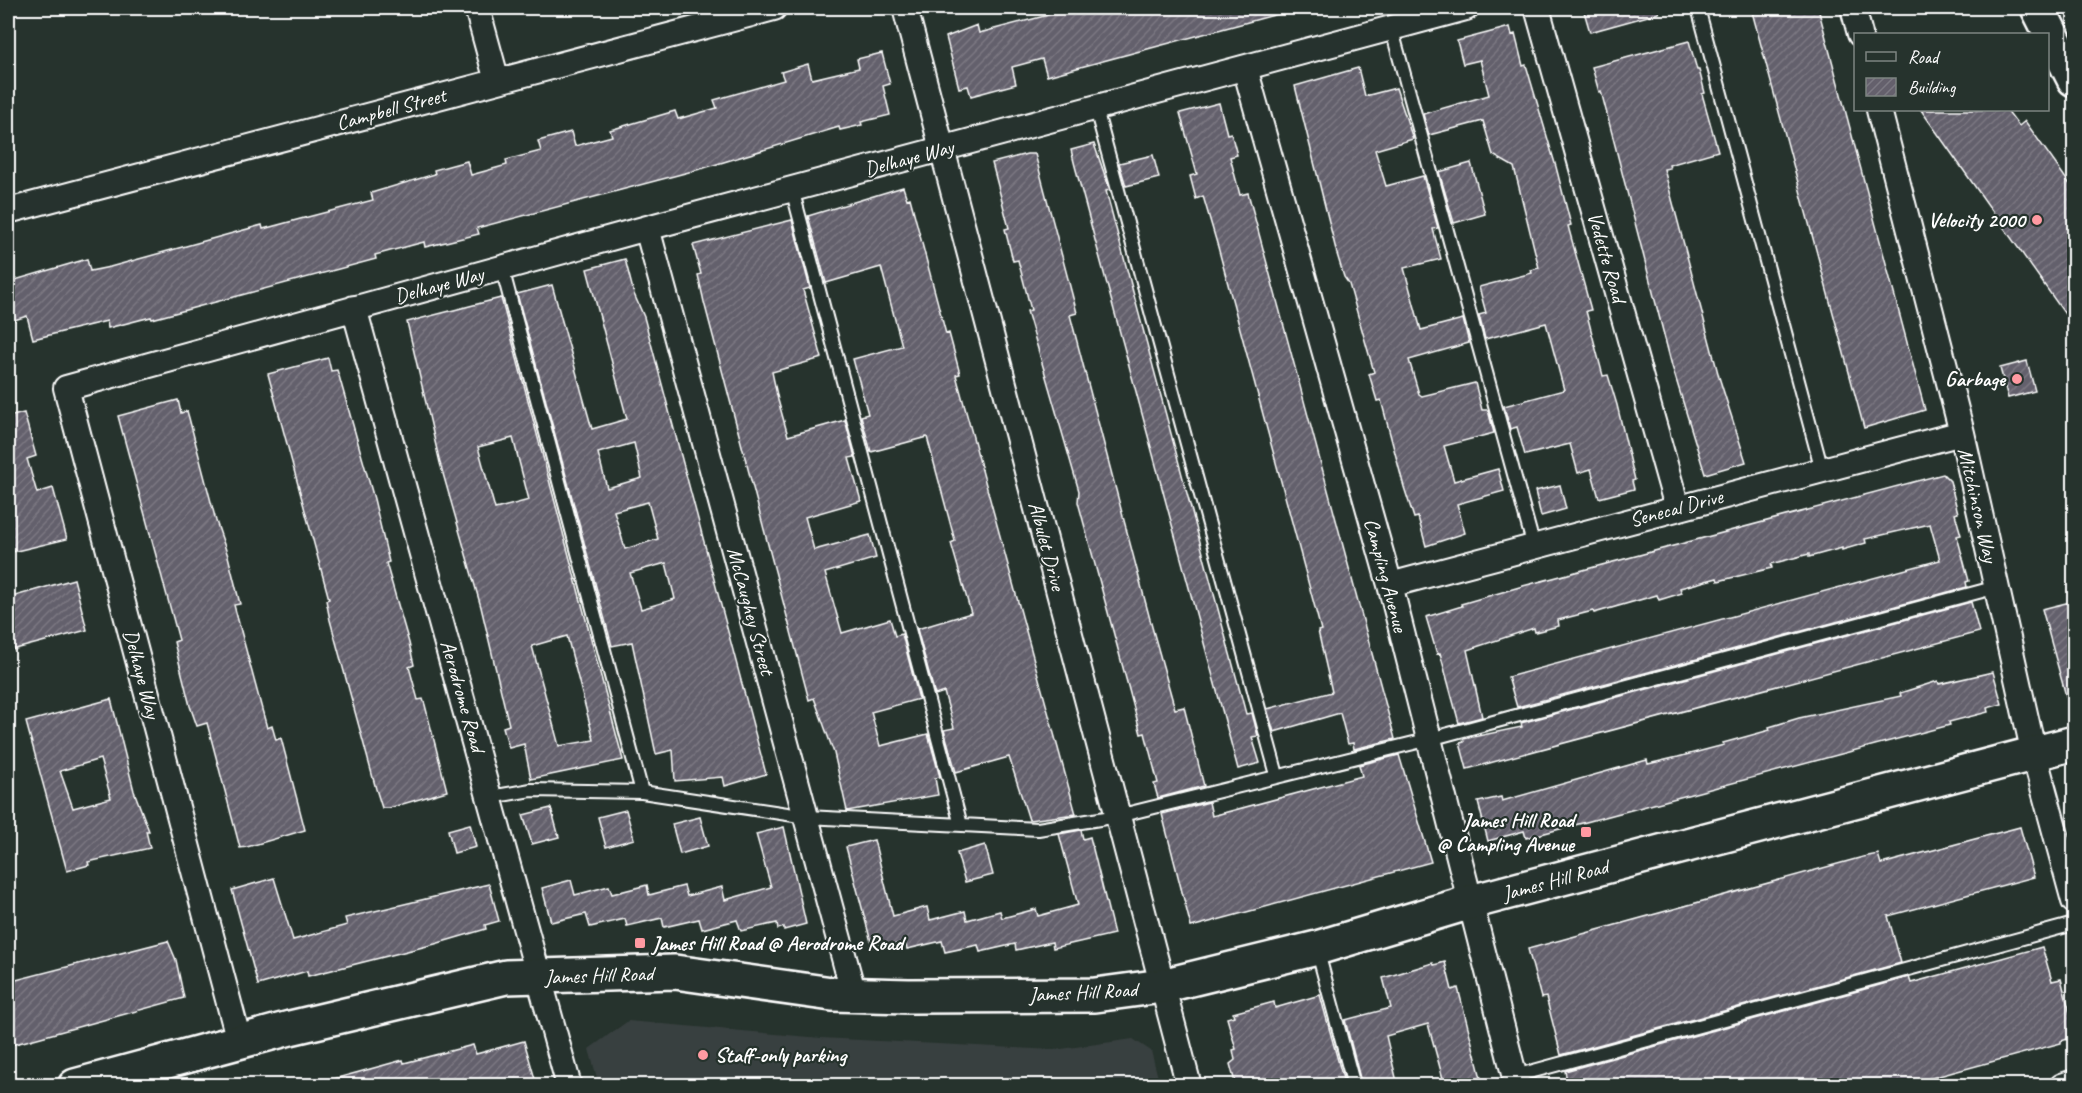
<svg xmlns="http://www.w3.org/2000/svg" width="2082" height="1093" font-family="Caveat,sans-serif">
<defs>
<pattern id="building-hatch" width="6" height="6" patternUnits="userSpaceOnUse" patternTransform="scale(1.5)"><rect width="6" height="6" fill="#64606c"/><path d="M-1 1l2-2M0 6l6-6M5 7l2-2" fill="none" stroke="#7b7882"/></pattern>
</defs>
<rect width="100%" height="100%" fill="#26332d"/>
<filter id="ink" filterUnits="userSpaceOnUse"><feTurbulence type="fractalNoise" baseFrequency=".0167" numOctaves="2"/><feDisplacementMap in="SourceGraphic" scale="12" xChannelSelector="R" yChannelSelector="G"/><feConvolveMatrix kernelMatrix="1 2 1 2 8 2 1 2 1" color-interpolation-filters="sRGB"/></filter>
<g filter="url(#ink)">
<path fill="#394040" d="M628 1021 821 1038 1054 1050 1133 1039 1151 1051 1160 1085H599L589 1049Z"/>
<path fill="url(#building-hatch)" stroke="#fff" stroke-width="1.5" fill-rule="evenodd" d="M1075 8H1277L1278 14 1047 76 1042 59 1012 67 1016 84 971 96 968 86 959 88 946 37 977 25 979 33Z
M1583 8H1658L1659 13 1590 32Z
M1751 8H1818L1925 410 1864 428Z
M1510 27 1512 35 1515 34 1523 66 1526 65 1556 167 1571 225 1568 226 1591 310 1586 311 1603 376 1608 375 1617 405 1635 480 1632 481 1634 489 1599 498 1591 469 1578 473 1570 444 1525 455 1517 427 1510 429 1504 406 1564 390 1546 323 1485 339 1479 315 1486 313 1479 287 1532 273 1531 270 1539 268 1514 167 1493 155 1483 121 1429 135 1423 114 1489 95 1480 60 1463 64 1457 41Z
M1689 41 1697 70H1699L1705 93 1702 94 1718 151 1669 165 1670 168 1664 169 1719 377 1746 462 1705 474 1672 366 1601 91 1599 92 1592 67Z
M882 53 890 84 883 86 890 115 861 122 862 125 840 130 839 127 704 168 477 228 479 234 425 247 424 242 375 255 376 259 152 319 151 317 108 328 107 321 33 339 27 316 8 322V282L87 259 90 271 110 267 262 225 263 229 304 218 373 200 371 193 435 174 434 170 467 161 471 175 507 165 506 160 541 151 538 141 571 132 575 146 612 136 610 130 675 111 678 119 717 108 714 100 784 80 781 72 808 64 812 79 859 68 857 59Z
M1358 68 1365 96 1396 88 1413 139 1375 150 1386 186 1423 176 1438 228 1433 229 1441 259 1404 268 1421 330 1463 319 1469 343 1409 360 1419 394 1422 396 1475 383 1482 410H1488L1494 433 1444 446 1454 481 1498 469 1504 491 1457 504 1465 533 1426 546 1418 517 1414 518 1404 487 1381 400 1377 401 1369 374 1374 372 1366 344 1349 284 1344 277 1337 254 1295 86Z
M1219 103 1227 134 1231 133 1237 155 1230 157 1240 195 1248 193 1395 739 1354 749 1353 743 1348 744 1340 713 1274 732 1267 709 1332 692 1318 631 1321 630 1218 247 1203 196 1196 199 1190 176 1197 174 1180 113Z
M1921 110H2007L2019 126 2025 121 2074 190V327Z
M1094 144 1110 190 1106 191 1241 695 1246 714 1252 713 1258 736 1252 737 1260 763 1238 769 1075 166 1071 150Z
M1027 154H1035L1077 313 1070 315 1152 627 1175 709 1184 707 1204 786 1158 798 1154 784 1158 783 1145 733 1141 734 1078 502 1079 491 1027 311 1031 310 1018 260 1013 261 1005 229 1009 228 992 163Z
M1153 155 1159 178 1126 186 1119 163Z
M1471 163 1485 214 1454 223 1439 172Z
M903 187 907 199 910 198 946 334 949 333 960 374 956 375 1076 814 1029 820 1009 757 956 772 944 730 954 728 944 692 935 695 917 629 971 613 951 543 955 541 927 437 871 452 861 416 868 414 853 359 902 346 881 267 826 283 808 216Z
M792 220 810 288 803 290 822 358 772 372 778 400 788 436 845 420 855 457 849 458 861 501 805 517 814 550 870 535 876 558 825 573 842 633 890 619 895 636 902 634 919 699 871 712 880 746 928 734 940 777 935 778 938 795 847 811 834 753 814 698 809 700 704 302 698 275 701 274 693 245Z
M625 259 634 294 644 317 766 774 725 786 723 777 675 781 673 750 656 754 632 642 612 646 517 294 552 285 592 429 627 419 587 269ZM634 443 642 478 607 488 598 453ZM648 502 658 539 625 549 614 511ZM666 563 675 599 641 609 630 573Z
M501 298 623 760 531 779 524 744 509 748 503 727 509 725 481 607 440 463 407 322ZM513 438 529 500 495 509 478 447ZM567 636 594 740 559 746 532 646Z
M328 358 331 371 337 370 339 376 374 499 389 562 386 563 409 643 414 665 409 667 418 700 423 699 425 705 447 791 389 808H382L376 789 330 620 326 600 329 599 268 374Z
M2027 361 2035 391 2008 398 2000 368Z
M178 400 181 413 187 411 189 418 216 521 228 556 240 604 234 605 267 728 272 726 276 740 281 738 305 830 247 847 240 848 207 723 197 726 190 706 174 642 179 640 118 416Z
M24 413 36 456 27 459 37 493 53 488 67 539 8 553V417Z
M1943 474 1950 481 1958 513 1955 514 1961 535 1957 536 1969 581 1966 582 1967 587 1517 707 1508 677 1940 560 1930 524 1865 539 1866 543 1842 550V548L1809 557V554L1771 564 1772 568 1747 574 1718 581 1717 578 1680 588 1682 593 1659 600 1657 595 1594 613 1593 611 1558 620 1559 626 1535 632 1534 628 1467 650 1482 717 1459 723 1440 653 1437 654 1426 617 1462 606 1461 604 1523 586Z
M1560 485 1566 509 1541 516 1535 491Z
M74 579 87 630 8 651V598Z
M2074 601V706L2069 707 2042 609Z
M1971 602 1979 632 1467 769 1460 743 1464 742 1463 739 1522 727 1521 723Z
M1993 672 2002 704 1987 708 1988 712 1949 722 1950 725 1526 838 1524 831 1488 841 1478 802 1501 797 1502 801 1647 760 1648 764 1678 757 1724 745 1723 743 1770 730 1769 727 1799 718 1901 696 1900 693 1938 681 1939 684Z
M111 699 134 791 149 831H146L150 848 88 862 89 865 67 871 26 722ZM100 759 111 798 73 808 60 771Z
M1399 755 1431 862 1191 927 1162 814 1209 802 1212 816 1362 776 1359 765Z
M551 808 559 837 532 844 523 815Z
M626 810 634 839 606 847 598 817Z
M700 817 708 846 680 854 672 824Z
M470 824 476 847 454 853 448 830Z
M784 827 806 924 784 930V927L778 929 777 923 741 931 737 920 702 929 699 919 664 927 662 918 627 926 625 919 590 927 586 914 551 922 542 888 571 880 575 895 609 886 612 894 647 885 649 895 684 886 687 896 722 887 725 900 771 887 756 834Z
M2020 827 2034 877 1888 916 1901 963 1561 1055 1546 997 1541 998 1528 949 1863 857 1878 854 1881 864Z
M1081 830 1083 839 1090 837 1114 934 1053 948 1052 942 1016 950 1015 944 980 952 978 945 945 952 942 941 907 949 905 942 881 948 878 940 871 942 846 847 874 840 893 916 927 907 930 920 965 911 967 920 1000 911 1002 918 1036 909 1038 916 1078 905 1059 834Z
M985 845 993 875 965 882 957 853Z
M274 878 293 940 347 925 345 918 489 884 499 921 485 925 486 929 435 944 308 976 307 971 258 985 232 890Z
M168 941 176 960 184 998 8 1046V982Z
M2042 947 2052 981 2061 979 2074 1028V1037L2061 1041V1043L1902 1086H1568L1565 1071 1909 977 1911 983Z
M1445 962 1452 990 1458 988 1483 1086H1445L1428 1024 1386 1036 1398 1086H1362L1345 1020 1391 1008 1383 978 1433 963 1434 965Z
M1320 995 1345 1086H1236L1230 1064 1235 1060 1233 1050 1236 1049 1227 1018 1234 1016 1233 1013 1274 1002 1275 1008Z
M524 1041 537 1086H331L330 1080 403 1060 404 1063 473 1045 476 1054Z"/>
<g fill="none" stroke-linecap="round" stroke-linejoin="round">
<defs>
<path id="lane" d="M1698 8 1822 470
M1391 27 1534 547
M1096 109 1277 775
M792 189 961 825
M502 268 642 792
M491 797 531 790 642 792 807 817 1038 829 1118 816 1430 739 1997 587
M1317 949 1354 1086
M1515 1076 2074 924"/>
<path id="street" d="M477 8 497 81
M905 8 1189 1086
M1537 8 1677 507
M1853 8 1860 34
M1245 68 1390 585 1517 1086
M1879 110 1962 433 2034 754 2074 901
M8 211 774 8
M647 228 854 995
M354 308 569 1086
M1390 585 1962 433
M239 1041 66 388 647 228 1466 8
M2062 1086 2074 1082"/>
<path id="secondary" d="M2038 8 2074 79
M75 1086 290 1028 506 977 675 972 832 994 909 996 1095 995 1162 986 1317 948 1471 902 2074 743"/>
</defs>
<use href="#lane" stroke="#fff" stroke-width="16"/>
<use href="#street" stroke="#fff" stroke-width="28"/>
<use href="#secondary" stroke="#fff" stroke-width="38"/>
<use href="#lane" stroke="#26332d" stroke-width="12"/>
<use href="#street" stroke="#26332d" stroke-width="24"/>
<use href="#secondary" stroke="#26332d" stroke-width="33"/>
</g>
</g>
<g fill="#ff9aa2" stroke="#26332d" stroke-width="2">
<circle cx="2037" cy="220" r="6"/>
<circle cx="2017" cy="379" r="6"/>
<rect x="1580" y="826" width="12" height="12" rx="3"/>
<rect x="634" y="937" width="12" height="12" rx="3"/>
<circle cx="703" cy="1055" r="6"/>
</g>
<g text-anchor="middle" stroke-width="4.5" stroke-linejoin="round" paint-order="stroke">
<g font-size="21" fill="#fff" stroke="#26332d">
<text transform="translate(391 109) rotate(-15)" y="7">Campbell Street</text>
<text transform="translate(909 158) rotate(-15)" y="7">Delhaye Way</text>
<text transform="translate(1607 257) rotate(74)" y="7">Vedette Road</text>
<text transform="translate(439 285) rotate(-15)" y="7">Delhaye Way</text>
<text transform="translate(1978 505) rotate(77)" y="7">Mitchinson Way</text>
<text transform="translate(1676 508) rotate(-15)" y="7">Senecal Drive</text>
<text transform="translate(1047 546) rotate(75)" y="7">Albulet Drive</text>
<text transform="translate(1386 575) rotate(75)" y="7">Campling Avenue</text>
<text transform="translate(751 611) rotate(75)" y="7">McCaughey Street</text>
<text transform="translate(142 674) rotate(75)" y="7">Delhaye Way</text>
<text transform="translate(463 696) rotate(74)" y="7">Aerodrome Road</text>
<text transform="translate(1555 880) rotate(-15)" y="7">James Hill Road</text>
<text transform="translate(599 975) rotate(-2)" y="7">James Hill Road</text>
<text transform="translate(1083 992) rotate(-3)" y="7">James Hill Road</text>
</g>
<g font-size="21" font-weight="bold" fill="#fff" stroke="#26332d" text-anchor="end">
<text x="2025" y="227">Velocity 2000</text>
<text x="2005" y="386">Garbage</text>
<text x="1574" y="827">James Hill Road<tspan x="1574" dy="24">@ Campling Avenue</tspan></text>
<text x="652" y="950" text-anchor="start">James Hill Road @ Aerodrome Road</text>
<text x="715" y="1062" text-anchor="start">Staff-only parking</text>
</g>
</g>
<rect width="2082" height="1093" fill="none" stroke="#26332d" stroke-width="30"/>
<rect x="15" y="15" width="2052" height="1063" fill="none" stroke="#fff" stroke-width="2" filter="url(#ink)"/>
<rect x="1854" y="33" width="195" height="78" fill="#26332d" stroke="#7d8581" stroke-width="1.5"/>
<rect x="1866" y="52" width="30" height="9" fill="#26332d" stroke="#7d8581" stroke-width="1.5"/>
<text x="1908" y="63" font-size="18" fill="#ffffff">Road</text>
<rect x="1866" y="78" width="30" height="18" fill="url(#building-hatch)" stroke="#7d8581" stroke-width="1.5"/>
<text x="1908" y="93" font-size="18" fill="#ffffff">Building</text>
</svg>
